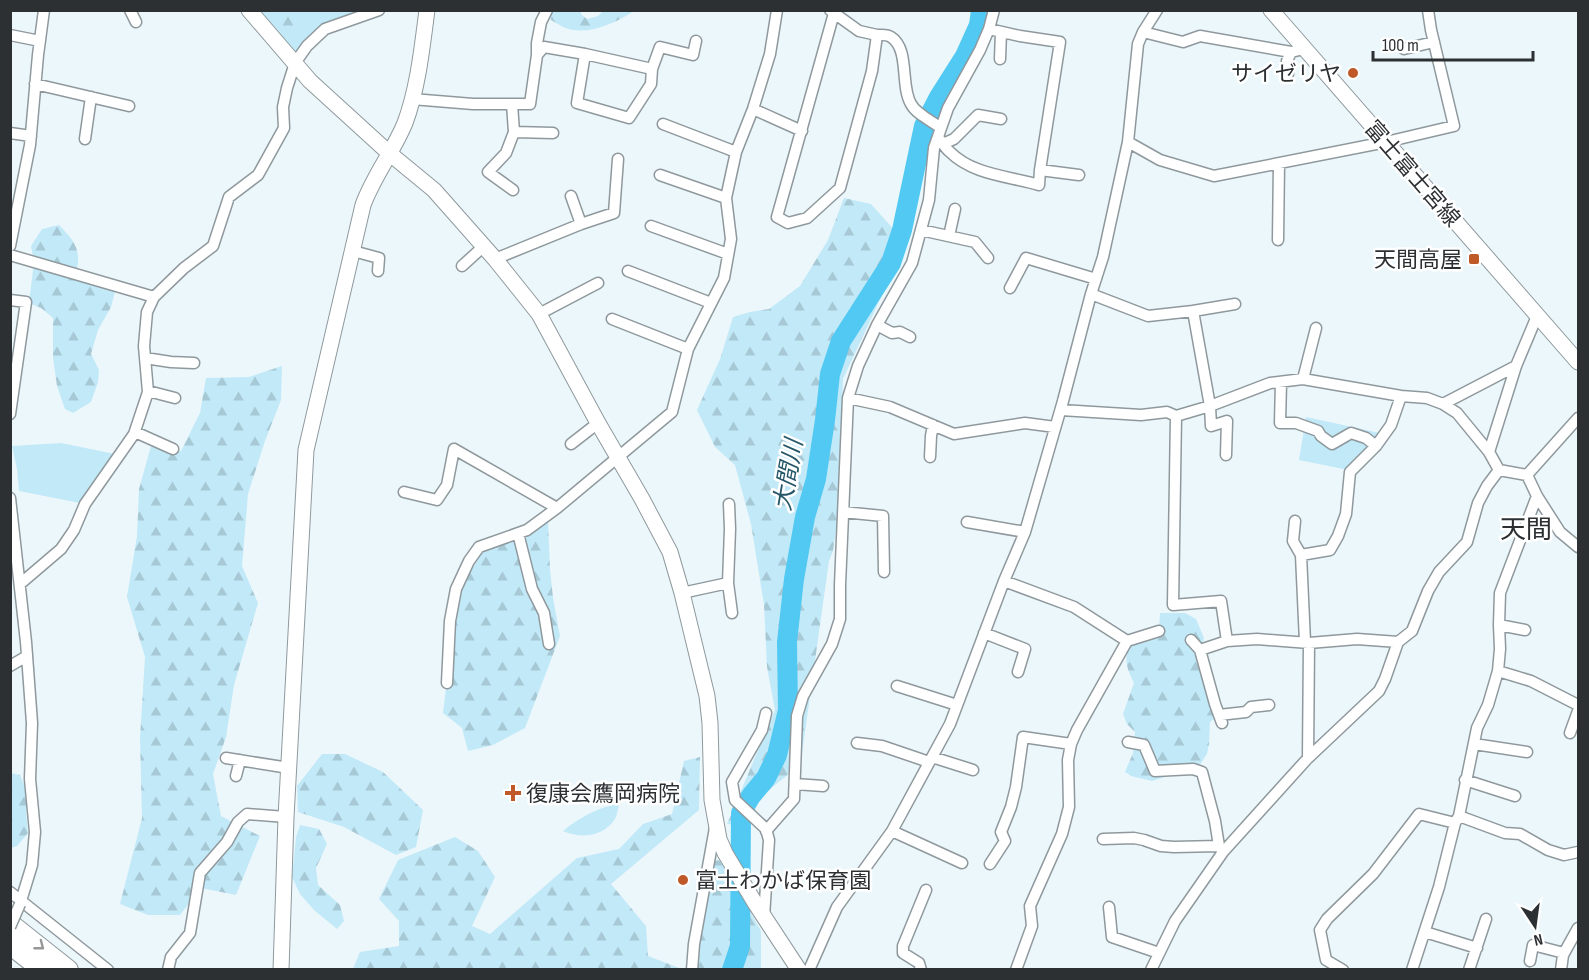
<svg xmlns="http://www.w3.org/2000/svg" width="1589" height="980" font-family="'Sofia Sans Condensed','Noto Sans JP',sans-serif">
<defs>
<pattern id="forest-firs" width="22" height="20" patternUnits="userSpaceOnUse" patternTransform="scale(1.5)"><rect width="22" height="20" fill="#c2e9f8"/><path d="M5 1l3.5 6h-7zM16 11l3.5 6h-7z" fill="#a7c8d5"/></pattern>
</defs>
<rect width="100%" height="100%" fill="#ecf7fb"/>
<path fill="#c2e9f8" d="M257 11H364L325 25 294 58Z
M1306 417 1380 433 1348 470 1299 460Z
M61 443 115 454 85 504 19 491 17 469 12 446Z
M613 805H619C618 809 617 815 615 819 603 837 581 839 563 831 579 818 593 810 613 805Z"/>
<path fill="url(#forest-firs)" d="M268 11H324L287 34Z
M549 11H581V14L587 19 598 16 603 11H632L631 13C613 24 585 37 563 27 559 25 555 22 551 20Z
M844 198 871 204 897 233 903 250 843 379 840 499 833 551 829 561 802 753 796 768 763 795 737 825 727 824 775 710 767 667 764 605 751 524 735 465 715 447 697 410 720 359 733 317 750 312 769 309 800 286 828 240Z
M59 225C75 241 82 251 76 274L115 292 111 307 98 330 91 354 99 370 98 382 91 402 73 413 65 409 57 386 53 358V318L41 308 29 303 34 262 31 246 42 229Z
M282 366 281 400 265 441 248 494 242 566 258 603 234 685 226 737 213 774 221 816 260 836 236 895 201 888 180 915H148L120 904 142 818 140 738 145 657 127 597 137 536 139 489 151 446 181 451 200 413 206 378 249 377Z
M548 521 550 569 553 598 560 636 525 728 493 745 468 751 462 728 443 713 454 621 463 586 481 553 528 534Z
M1160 613H1185L1196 619 1204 638 1199 658 1219 715 1210 722 1209 744 1207 754 1199 766 1152 781 1131 776 1125 772 1133 753 1135 732 1127 724 1123 714 1134 683C1126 667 1125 662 1128 645L1159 631Z
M322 754H345L383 772 423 810 416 847 396 855 344 827 298 812 297 786Z
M700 757 699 810 611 884 646 926 648 956 682 969H353L360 952 399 946V921L379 899 398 860 455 837 478 851 495 877 472 926 490 934 577 858 619 849 643 824 672 814 684 761Z
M11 773 20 775 27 792 26 812 28 833 17 846 11 848Z
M300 825 319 829 327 844 316 868 318 885 340 905 344 921 337 929 314 910 300 894 292 877 296 837Z
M721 860 761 931V969L693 970 713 861Z"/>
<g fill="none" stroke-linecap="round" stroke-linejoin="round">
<path stroke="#51c9f2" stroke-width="20" d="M732 970 740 946 741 813 751 796 766 778 777 755 788 710 787 642 794 579 805 517 816 479 825 420 830 374 841 341 891 263 902 230 924 126 939 97 965 56 979 25 981 10"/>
<defs>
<path id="street" d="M130 10 136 22
M830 10 834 13 859 31 877 35 872 71 840 188 807 218 788 223 777 217 834 13
M989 29 1020 36 1060 42 1040 170
M1143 32 1183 42 1200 36 1291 52 1304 49
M10 35 40 41
M877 35C882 35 887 34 891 37 910 49 900 86 911 104 916 114 932 121 941 128
M1404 49 1434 42
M585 54 577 103 629 118 651 84 652 69
M537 55 544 47 585 54 652 69 660 47 693 55 696 41
M1000 59 1001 32
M1288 74 1287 61 1291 52
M35 84 129 106
M412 99 473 104H530L537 55V43L541 22 547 10
M512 104 514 132
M753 109 802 131
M663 124 736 152
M10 133 31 136
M938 137C942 142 945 148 950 152 973 175 1009 176 1039 185L1040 170 1079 175
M85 139 91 97
M1128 142 1160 160 1214 176 1386 142 1454 126 1431 30 1428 10
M943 144 954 139 978 115 1001 119
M660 175 726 198
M513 190 488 172 506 153 514 132 553 133
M571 196 581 224
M651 226 728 254
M921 230 975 242 988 258
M949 236 955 209
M1278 240 1279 163
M10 246 30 145 38 55 44 10
M353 251 379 258 378 271
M10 255 154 297
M495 259 581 224 614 213 618 159
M462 266 484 246
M628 271 711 303
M1010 288 1026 258 1096 279
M1091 294 1148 316 1193 311
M10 300 26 302 10 414
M539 314 598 283
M612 319 688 349
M877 325 892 333 900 332 910 337
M145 358 171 362 194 363
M1303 379 1316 328
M1281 382 1280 423H1296L1318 431 1321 436 1332 444 1351 433 1366 438 1376 446
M148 391 175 398
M848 398 890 407 954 434 1025 423 1055 427
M1443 404 1516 366 1537 316
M1061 410 1141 415 1167 412 1176 416 1210 406 1270 383 1303 379 1401 396 1427 398 1443 404 1457 413 1489 452 1499 470 1527 475
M1176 416 1173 605 1221 601 1227 641
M135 432 173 449
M571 444 598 423
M1489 452 1516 366
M1226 455 1227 421 1211 426 1210 406 1193 311 1235 304
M930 457 931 436 933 425
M1527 475 1578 418
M404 492 437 500 447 485 454 449 557 508 672 412 688 349 724 278 731 239 726 198 736 152 753 109 770 54 777 10
M1537 496 1560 532 1578 547
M10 498 26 642 32 723 30 779 35 832 32 865 20 904
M729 504 730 529 728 583 732 613
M843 512 883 516 884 572
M1295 521 1293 541 1301 555 1305 642
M967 522 1025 532
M518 533 532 589 544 613 549 644
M1301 555 1330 550 1338 536 1346 514 1350 472 1376 446 1391 425 1401 396
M1004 581 1074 607 1127 641 1159 631
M20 584 61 549 74 530 85 504 134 434 148 392 144 346 147 312 154 297 184 268 213 246 229 197 258 175 284 128 283 107 287 88 295 63 307 46 325 29 379 10
M682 593 728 583
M1499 625 1525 630
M984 633 1025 649 1018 672
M1191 640 1200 650 1227 641 1257 639 1309 643 1357 639 1398 642
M1200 650 1215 704 1222 723
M10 666 27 656
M1498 671 1531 681 1578 705
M447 683 450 621 456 589 469 561 479 547 527 530 557 508
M897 686 957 705
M1219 715 1246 712 1251 707 1269 705
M1570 733 1578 711
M1128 742 1144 745 1155 771 1193 769 1202 772 1215 821 1219 846 1223 852
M857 743 882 746 929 762
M1474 744 1527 752
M932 757 973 770
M226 758 289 768
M1308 758 1309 643
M236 776 240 760
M1465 780 1515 796
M795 784 823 786
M1459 816 1505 833 1520 834 1548 850 1564 855 1578 852
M766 831 794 799 797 716 803 696 832 644 840 619V585L848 398 858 366 877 325 912 263 929 200 934 148 948 108 980 50 989 29 994 10
M892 831 962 863
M1103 839 1134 838 1144 840 1161 846 1174 847 1219 846
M990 864 1005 841 1001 832 1011 807 1016 787 1023 737 1071 744
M10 892 108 970
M1109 907 1112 937 1159 953
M764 917 769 840 766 829 735 800 732 782 762 730 766 713
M1425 932 1477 948
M1530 961 1533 945 1564 953
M168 970 171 957 190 933 200 873 227 842 238 822 247 814 286 817
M692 970 694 944 715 828
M809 970 837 907 892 831 950 724 1004 581 1025 532 1063 401 1091 294 1103 257 1128 142 1138 44 1143 32 1157 10
M921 970 919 963 903 953V946L926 890
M1016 970 1032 926 1030 906 1062 834 1069 807 1068 760 1071 744 1077 730 1127 641
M1151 970 1175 921 1223 852 1308 758 1379 691 1385 679 1398 642 1412 631 1428 591 1439 572 1467 542 1478 503 1487 486 1499 470
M1343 970 1326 960 1320 930 1327 919 1373 874 1419 814 1455 823
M1412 970 1439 887 1455 823 1459 816 1477 728 1488 705 1498 671 1500 649 1499 625 1500 593 1537 496 1527 475
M1469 970 1486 919
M1561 970 1563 955 1578 928"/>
<path id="secondary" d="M249 10 310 81 389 153 434 190 495 259 539 314 598 423 642 499 670 552 682 593 707 696 710 723 712 800 719 839 725 853 755 903 799 970
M1271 10 1578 362
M281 970 286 817 306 450 363 205C374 175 393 152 405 123 418 88 422 48 427 10"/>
<path id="highway" d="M10 924 68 970
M10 944 43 970"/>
</defs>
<use href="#street" stroke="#8f999d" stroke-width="13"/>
<use href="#secondary" stroke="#8f999d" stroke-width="17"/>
<use href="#highway" stroke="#8f999d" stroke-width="22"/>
<use href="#street" stroke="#fff" stroke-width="10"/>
<use href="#secondary" stroke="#fff" stroke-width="15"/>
<use href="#highway" stroke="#fff" stroke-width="20"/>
<defs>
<path id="street-bridge" d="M10 927 20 904"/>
</defs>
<use href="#street-bridge" stroke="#8f999d" stroke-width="13" stroke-linecap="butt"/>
<use href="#street-bridge" stroke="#fff" stroke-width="10"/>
</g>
<defs><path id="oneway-chevron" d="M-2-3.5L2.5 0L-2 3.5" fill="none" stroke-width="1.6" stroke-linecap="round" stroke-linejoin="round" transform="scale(1.5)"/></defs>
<use stroke="#969898" href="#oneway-chevron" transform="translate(40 946) rotate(38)"/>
<g fill="#bf5a28" stroke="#fff" stroke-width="2">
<circle cx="1353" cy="73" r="6"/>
<rect x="1468" y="253" width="12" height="12" rx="3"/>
<path d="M510 784h6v6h6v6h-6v6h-6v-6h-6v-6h6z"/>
<circle cx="683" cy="880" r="6"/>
</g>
<g text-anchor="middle" stroke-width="5" stroke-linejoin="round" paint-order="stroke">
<g font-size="22" fill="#2c3032" stroke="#fff" text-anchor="end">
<text x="1341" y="81">サイゼリヤ</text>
<text x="1462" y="267">天間高屋</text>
<text x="526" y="801" text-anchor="start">復康会鷹岡病院</text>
<text x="695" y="888" text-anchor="start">富士わかば保育園</text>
</g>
<g font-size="22" fill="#2c3032" stroke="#fff">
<text transform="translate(1413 173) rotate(49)" y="8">富士富士宮線</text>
</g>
<g font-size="24" font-style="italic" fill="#255768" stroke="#fff">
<text transform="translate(788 475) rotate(-80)" y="8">大間川</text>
</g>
<g font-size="26" fill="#2c3032" stroke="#fff">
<text x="1526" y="538">天間</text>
</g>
</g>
<rect width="1589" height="980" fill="none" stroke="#2c3032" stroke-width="24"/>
<g transform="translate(1535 926) rotate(167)" stroke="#ffffff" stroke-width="4.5" paint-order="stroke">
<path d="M0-4.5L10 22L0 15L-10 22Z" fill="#2c3032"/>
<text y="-9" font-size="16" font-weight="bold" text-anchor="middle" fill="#2c3032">N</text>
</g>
<path d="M1373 51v9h160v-9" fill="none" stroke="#2c3032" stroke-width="3"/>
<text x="1382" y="51" font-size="18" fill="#2c3032" stroke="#ffffff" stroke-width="4.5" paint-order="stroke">100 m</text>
</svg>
